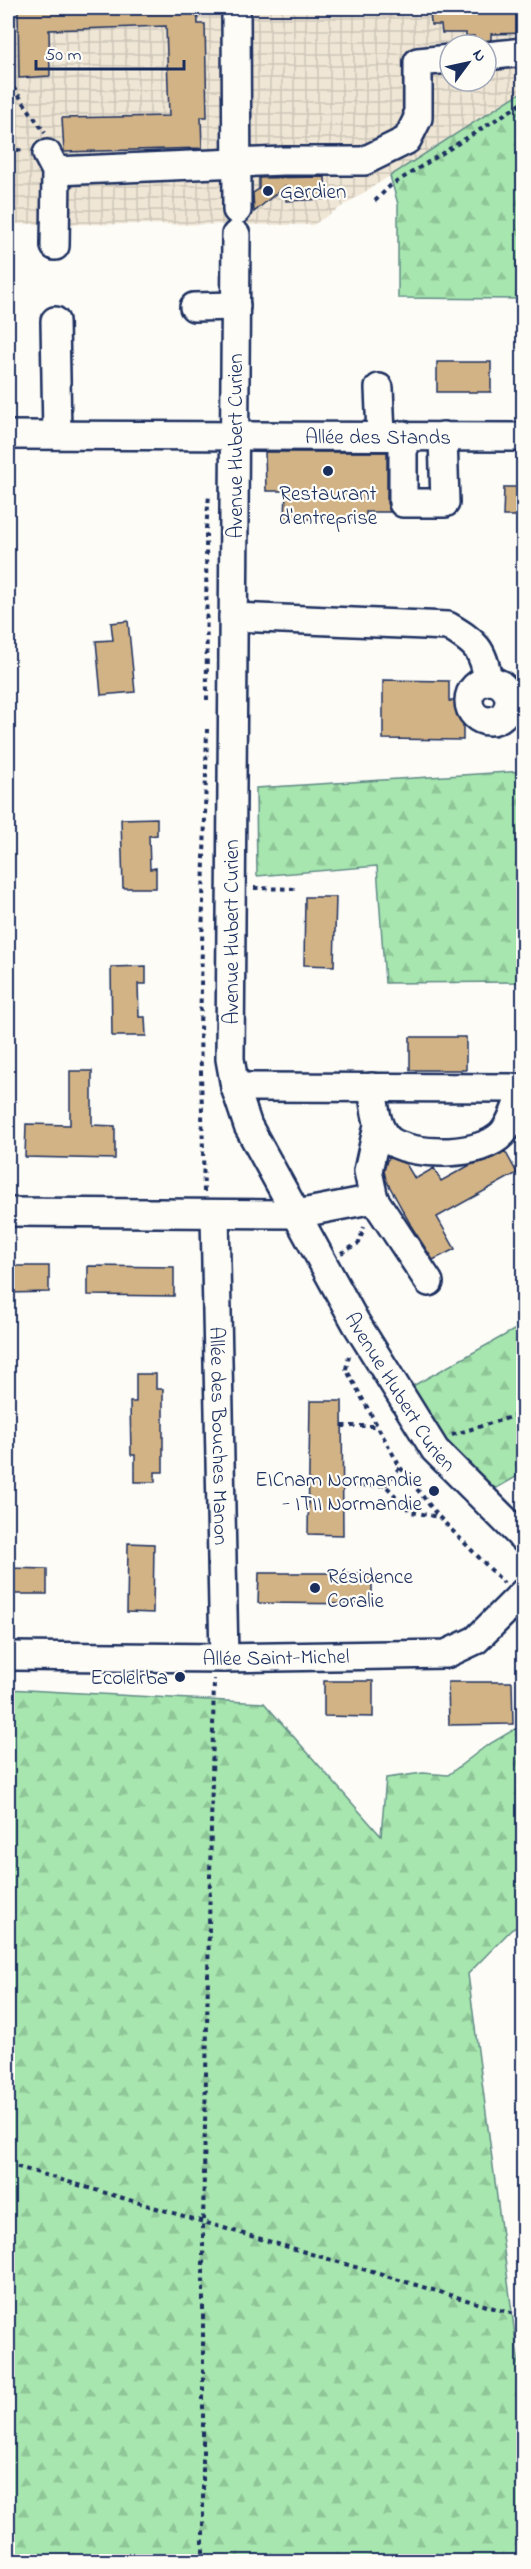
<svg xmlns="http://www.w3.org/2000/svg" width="531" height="2569" font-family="'Indie Flower',sans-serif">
<defs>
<pattern id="industrial-grid" width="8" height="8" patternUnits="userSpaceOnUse" patternTransform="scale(1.5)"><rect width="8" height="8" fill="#f0e6d5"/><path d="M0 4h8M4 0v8" fill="none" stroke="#cdc6b9"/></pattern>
<pattern id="forest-firs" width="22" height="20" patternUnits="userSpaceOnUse" patternTransform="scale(1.5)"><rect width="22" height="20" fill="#a7e6ae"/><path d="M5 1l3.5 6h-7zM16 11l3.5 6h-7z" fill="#8fc698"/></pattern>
</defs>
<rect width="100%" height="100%" fill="#fdfcf7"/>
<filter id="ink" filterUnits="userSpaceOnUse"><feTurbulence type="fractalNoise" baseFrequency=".0167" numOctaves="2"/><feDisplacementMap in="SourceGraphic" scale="12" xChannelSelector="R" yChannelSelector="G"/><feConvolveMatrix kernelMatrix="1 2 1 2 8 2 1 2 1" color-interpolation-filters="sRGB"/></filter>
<g filter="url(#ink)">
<path fill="url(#industrial-grid)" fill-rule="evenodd" d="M8 8H523V91L313 225 8 224ZM450 45H486V81H450Z"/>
<path fill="url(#forest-firs)" stroke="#618a86" stroke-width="1.5" d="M523 91V299L398 298V204L390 176Z
M523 613V982L385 983 377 866 257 876 256 788 523 771 520 614Z
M523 1325V1473L493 1490 443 1438 409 1388Z
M8 1689 264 1703 381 1836 386 1778 423 1773 448 1775 486 1746 522 1725 523 1720V1923L511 1930 468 1974 523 2397V2561H8Z"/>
<path fill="#d2b386" stroke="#1b2f5e" stroke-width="1.5" d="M18 8H197L198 24H205L207 117H201L202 148 64 152 62 118 169 116 166 26 49 30 50 76 19 78Z
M430 8H524V33L491 34V40L474 45V36H466V33H442L441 25H431Z
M325 177 326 199 286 201 285 186 254 212 253 193 259 189V178Z
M437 362H491V392H437Z
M265 452H387V503L390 512H366V519H285L286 491H266Z
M504 487H524V516H503Z
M128 621 135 692 101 695 96 641 113 640 111 623Z
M383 680 449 681V701H463V740L383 739Z
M157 818V835L149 836 150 869 156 868V888H123L121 819Z
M305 897H336L334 966 304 965Z
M146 966V984H138L139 1017H145L146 1036H112L111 967Z
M410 1037H466V1070H410Z
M70 1071H92V1125L115 1126V1159L25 1157 26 1124 70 1125Z
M505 1151 517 1173 437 1217 455 1249 433 1260 413 1229 386 1180 384 1171 387 1160 390 1158 406 1164 415 1179 434 1168 441 1181 470 1165 486 1161Z
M8 1266H49V1292L8 1293Z
M88 1266 174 1267V1296L88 1295Z
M136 1374H156V1389H163V1472H155V1482H135V1455H131L130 1402H136Z
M310 1401H342L343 1535 308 1534Z
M128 1543 154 1544 153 1613 127 1612Z
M8 1568 47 1569V1594H8Z
M259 1573H372V1604L258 1603Z
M324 1681H373V1717L324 1716Z
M448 1682H512L513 1724 449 1725Z"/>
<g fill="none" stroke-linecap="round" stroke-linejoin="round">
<defs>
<g id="minor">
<path d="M236 8 237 210"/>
<path d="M486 56 524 52"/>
<path d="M47 154 56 171 55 246"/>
<path d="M56 171 283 161H364L407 140 418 118V62L450 59"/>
<path id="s1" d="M236 235 230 1059 235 1087 248 1126 356 1323 435 1450 524 1539"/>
<path d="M194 307 236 306"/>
<path d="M55 321 57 435"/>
<path d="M379 388 381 435"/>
<path id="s2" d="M8 435 524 437"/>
<path d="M403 435V503H445L443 436"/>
<path d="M233 617 448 626C475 642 484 649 488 681"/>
<circle cx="489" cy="701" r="20"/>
<path d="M235 1087 524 1088"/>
<path d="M372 1087C375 1105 375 1131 392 1142 418 1157 481 1156 502 1134 513 1122 518 1102 523 1088"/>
<path d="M378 1125 368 1171 374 1199 429 1282"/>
<path d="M8 1212 297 1214 374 1199"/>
<path id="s3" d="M215 1214 224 1658"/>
<path id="s4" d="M8 1656 224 1658 446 1654 476 1640 524 1592"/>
</g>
</defs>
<use href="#minor" stroke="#1b2f5e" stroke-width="32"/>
<path stroke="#1b2f5e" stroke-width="4" stroke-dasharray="4.5 4.5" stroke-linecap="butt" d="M8 80 45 133
M8 149 25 151
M375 201 390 186 524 102
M207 700 206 529 209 495
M254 888 298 889
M204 1192 200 1032 207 729
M341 1253 359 1243 364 1227
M349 1356 346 1369 400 1467 438 1516
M342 1426H377
M452 1435 524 1413
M385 1485 400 1467
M343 1487 385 1485 411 1512 439 1517 504 1583
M8 2164 524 2317
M203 2562V2223L214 1679"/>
<use href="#minor" stroke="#fdfcf7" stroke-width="27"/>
</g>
</g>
<g fill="#1b2f5e" stroke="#fdfcf7" stroke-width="2">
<circle cx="268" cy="191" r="6"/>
<circle cx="328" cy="471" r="6"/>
<circle cx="434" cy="1491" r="6"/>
<circle cx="315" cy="1588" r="6"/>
<circle cx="180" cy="1677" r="6"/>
</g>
<g text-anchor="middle" stroke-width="4.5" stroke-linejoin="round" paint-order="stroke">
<g font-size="21" fill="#1b2f5e" stroke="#fdfcf7" text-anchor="start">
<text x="280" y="198">Gardien</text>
<text x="328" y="500" text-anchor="middle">Restaurant<tspan x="328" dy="24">d'entreprise</tspan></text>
<text x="422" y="1486" text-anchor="end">EICnam Normandie<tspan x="422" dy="24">- ITII Normandie</tspan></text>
<text x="327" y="1583">Résidence<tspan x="327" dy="24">Coralie</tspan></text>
<text x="168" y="1684" text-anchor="end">Ecolelrba</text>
</g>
<g font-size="21" fill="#1b2f5e" stroke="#fdfcf7">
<text dy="7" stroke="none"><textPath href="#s2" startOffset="370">Allée des Stands</textPath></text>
<text transform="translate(235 446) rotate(-90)" y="7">Avenue Hubert Curien</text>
<text transform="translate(231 932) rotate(-90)" y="7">Avenue Hubert Curien</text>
<text dy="7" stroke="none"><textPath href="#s1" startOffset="1200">Avenue Hubert Curien</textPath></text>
<text dy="7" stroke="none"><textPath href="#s3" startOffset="222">Allée des Bouches Manon</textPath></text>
<text dy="7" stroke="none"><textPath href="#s4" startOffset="268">Allée Saint-Michel</textPath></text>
</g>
</g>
<rect width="531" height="2569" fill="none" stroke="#fdfcf7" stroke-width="30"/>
<rect x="15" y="15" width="501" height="2539" fill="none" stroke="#1b2f5e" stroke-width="2" filter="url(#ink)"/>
<g transform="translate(468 63) rotate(57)"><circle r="28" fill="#fdfcf7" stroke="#a3aaba" stroke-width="1.5"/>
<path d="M0-4.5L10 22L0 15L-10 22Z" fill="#1b2f5e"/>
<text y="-9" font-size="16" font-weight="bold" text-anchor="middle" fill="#1b2f5e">N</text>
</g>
<path d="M36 60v9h148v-9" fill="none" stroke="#1b2f5e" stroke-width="3"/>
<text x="45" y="60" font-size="18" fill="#1b2f5e" stroke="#fdfcf7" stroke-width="4.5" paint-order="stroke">50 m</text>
</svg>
